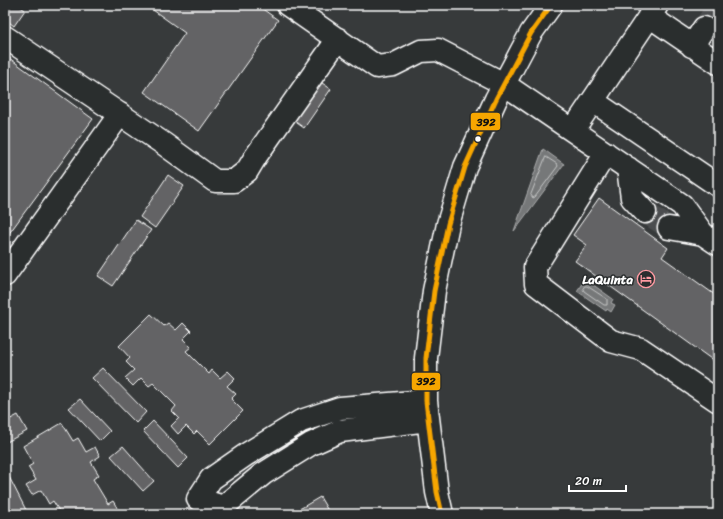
<svg xmlns="http://www.w3.org/2000/svg" width="723" height="519" font-family="Sriracha,sans-serif">
<rect width="100%" height="100%" fill="#373a3b"/>
<filter id="ink" filterUnits="userSpaceOnUse"><feTurbulence type="fractalNoise" baseFrequency=".025" numOctaves="2"/><feDisplacementMap in="SourceGraphic" scale="8" xChannelSelector="R" yChannelSelector="G"/><feConvolveMatrix kernelMatrix="1 2 1 2 8 2 1 2 1" color-interpolation-filters="sRGB"/></filter>
<g filter="url(#ink)">
<path fill="#767879" stroke="#adaeaf" d="M543 149 564 164 514 231Z
M585 279 613 299 611 303 615 305 611 312 607 309 606 311 577 291Z"/>
<g fill="none" stroke-linecap="round" stroke-linejoin="round">
<path stroke="#c8c9c9" stroke-width="1" d="M546 157 557 164 558 166 535 197 533 198 531 195Z
M585 286H587L607 299V305H604L584 291 583 289Z"/>
</g>
<path fill="#636465" stroke="#fff" d="M5 5H18L25 10 14 26 5 19Z
M146 5H257L278 20 199 131 144 92 185 33Z
M5 55 93 119 5 239Z
M316 79 331 89 304 128 290 118Z
M168 175 184 186 155 228 140 217Z
M599 198 668 248 662 257 718 297V364L575 261 587 245 573 235Z
M136 220 151 230 113 286 98 276Z
M151 314 164 326 168 323 176 330 183 323 191 331 183 339 191 347 186 351 209 374 212 370 220 378 228 371 235 378 227 386 236 394 231 399 243 411 210 444 197 431 194 434 186 426 178 434 171 426 179 418 172 411 176 406 153 383 149 386 141 378 133 386 125 378 134 370 126 362 130 358 119 346Z
M103 368 146 412 136 423 92 378Z
M80 399 110 431 100 441 69 408Z
M18 415 27 431 5 443V422Z
M153 421 188 458 178 468 143 431Z
M62 423 73 441 78 438 86 452 95 447 100 456 91 462 99 475 93 479 108 504 113 501 121 514H61L53 501 49 504 41 490 32 495 26 486 36 480 28 467 33 464 23 446Z
M123 446 154 481 143 491 111 456Z
M5 469 26 510 19 514H12L5 500Z
M320 497 330 514H291Z"/>
<g fill="none" stroke-linecap="round" stroke-linejoin="round">
<path stroke="#4b4e4f" stroke-width="22" stroke-dasharray="22 11" stroke-linecap="butt" d="M704 28 718 6
M645 212 669 228"/>
<defs>
<path id="minor" d="M288 5 377 67 393 65 421 51 438 50 504 84 682 205 703 234 718 244
M649 16 718 63
M5 37 164 144 215 181H234L247 171 256 156 338 39
M692 46 704 28
M593 101 717 185 718 184
M573 130 657 5
M606 153 535 267 536 284 611 341 641 349 718 401
M628 168 632 198 645 212
M669 228 703 234
M5 275 120 114
M426 401 340 408 301 421 247 454 211 479 198 499 223 507 263 474 311 444 340 431 428 420
M442 514 437 492 426 401V358L434 291 448 224 465 167 496 99 531 33 551 5"/>
</defs>
<use href="#minor" stroke="#fff" stroke-width="25"/>
<use href="#minor" stroke="#2a2d2e" stroke-width="22"/>
<defs>
<path id="bus-1" d="M442 514 437 492 426 401V358L434 291 448 224 465 167 496 99 531 33 551 5"/>
</defs>
<use href="#bus-1" stroke="#2a2d2e" stroke-width="8"/>
<use href="#bus-1" stroke="#f7a600" stroke-width="5"/>
</g>
</g>
<defs>
<symbol id="hotel-ring" viewBox="-11 -11 22 22"><circle r="9.5" fill="#2a2d2e" stroke="#ff9aa2" stroke-width="1.5"/><path d="M-6-4.5h1.5V1H6V5H4.5V3h-9V5H-6ZM-4 0a1.8 1.8 0 1 1 3.6 0ZM.5 0V-2.5h3Q6-2.5 6 0Z" fill="#ff9aa2"/></symbol>
</defs>
<g fill-rule="evenodd">
<use href="#hotel-ring" x="636" y="269" width="20" height="20"/>
</g>
<circle fill="#fff" stroke="#2a2d2e" stroke-width="1.5" cx="478" cy="139" r="3.5"/>
<g text-anchor="middle" stroke-width="3" stroke-linejoin="round" paint-order="stroke">
<g font-size="13" font-weight="bold" fill="#fff" stroke="#2a2d2e" text-anchor="end">
<text x="633" y="284">LaQuinta</text>
</g>
</g>
<g stroke="#2a2d2e" stroke-width="1.5">
<rect x="470" y="112" width="31" height="19" rx="4" fill="#f7a600"/>
<rect x="411" y="372" width="30" height="19" rx="4" fill="#f7a600"/>
</g>
<g font-size="11" text-anchor="middle" font-weight="bold" fill="#111">
<text x="486" y="126">392</text>
<text x="426" y="385">392</text>
</g>
<rect width="723" height="519" fill="none" stroke="#2a2d2e" stroke-width="20"/>
<rect x="10" y="10" width="703" height="499" fill="none" stroke="#fff" stroke-width="1.5" filter="url(#ink)"/>
<path d="M569 485v6h57v-6" fill="none" stroke="#ffffff" stroke-width="2"/>
<text x="575" y="485" font-size="12" fill="#ffffff" stroke="#2a2d2e" stroke-width="3" paint-order="stroke">20 m</text>
</svg>
